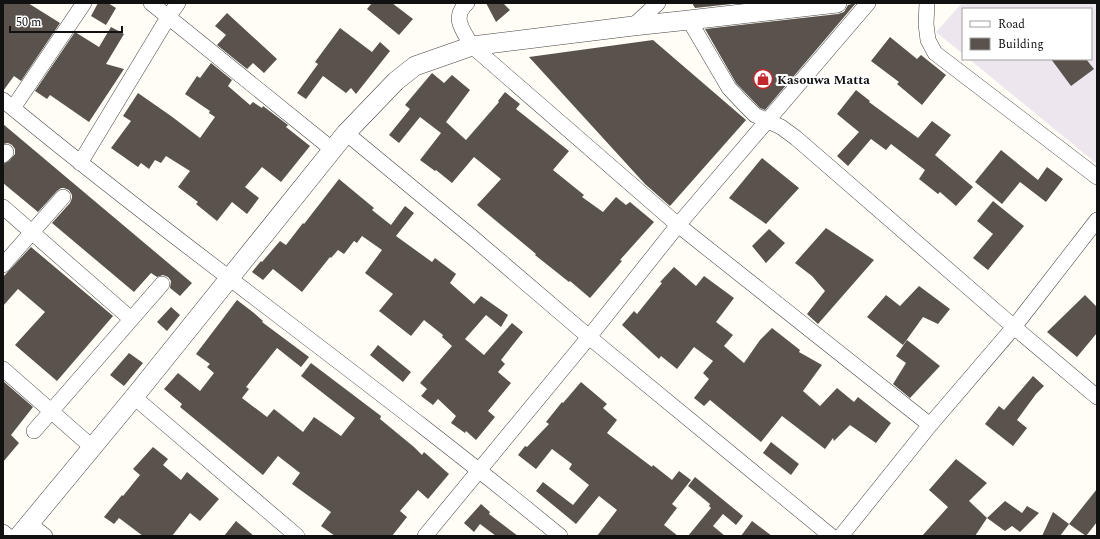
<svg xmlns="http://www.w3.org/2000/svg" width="1100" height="539" font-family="Spectral,serif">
<rect width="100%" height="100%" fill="#fffdf5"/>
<path fill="#eee6ef" d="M962 3H1097V164L969 59H1091V9H963V54L936 32Z"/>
<path fill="#5a524d" d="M3 3H28L60 23 21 81 14 76 3 91Z
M98 3H108L116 8 106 25 91 16Z
M372 3H392L413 19 399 35 367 9Z
M486 3H503L510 10 496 22Z
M692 3H741L695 8Z
M856 3 765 110 760 108 736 83 705 29 838 14 844 12 848 5Z
M227 13 277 59 264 73 253 63 247 69 217 45 226 35 215 26Z
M111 27 124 34 106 64 124 69 89 122 50 95 47 99 35 91 75 32 99 47Z
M340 28 372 52 380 42 390 51 356 94 351 88 346 93 323 76 306 99 297 93 318 64 315 62Z
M890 37 917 59 921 55 946 75 922 105 897 84 899 82 871 61Z
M653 40 746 120 670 206 645 184 529 57Z
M1051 59H1086L1094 69 1071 86Z
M211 63 232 80 228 86 250 105 253 102 262 108 263 106 288 125 286 127 310 146 281 182 262 167 245 187 259 198 247 214 232 202 217 221 196 204 198 202 178 187 190 171 166 156 161 163 155 160 149 169 141 163 138 167 111 148 131 121 123 116 138 93 171 116 200 138 215 117 209 113 210 111 185 94 197 76 200 78Z
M432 73 444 83 452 75 470 90 446 122 466 140 499 102 498 101 505 92 520 104 516 109 569 151 553 170 584 195 582 197 603 212 616 197 626 205 630 202 654 222 620 260 622 261 590 298 570 281 569 282 535 255 536 254 477 205 501 179 474 157 452 183 436 170 435 171 420 160 441 133 420 117 399 143 389 135 410 109 405 105Z
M856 90 870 101 869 102 918 138 932 121 951 135 935 155 973 187 956 206 940 192 938 194 919 179 925 170 891 144 886 150 871 139 848 166 837 156 859 132 837 114Z
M3 124 192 283 180 296 170 288 171 281 168 277 163 275 157 277 151 273 134 292 52 223 70 203 72 198V195L69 190 64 188H61L57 191 38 212 3 183V164L9 161 15 154V149L12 145 8 143 3 144Z
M1001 150 1038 180 1047 167 1063 179 1046 202 1020 182 1002 204 975 182Z
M762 158 799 188 766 224 729 198Z
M339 179 374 208 372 210 391 225 405 206 414 213 396 236 432 262 435 258 456 274 450 283 474 304 481 296 508 315 501 327 486 315 465 339 484 355 512 323 523 332 501 360 505 364 498 372 511 383 488 411 495 417 476 440 466 431 465 433 451 423 456 416 438 399 433 405 421 396 427 389 420 383 452 346 442 337 443 335 424 320 411 336 379 311 393 294 365 273 382 250 362 236 357 243 354 241 344 254 338 250 331 258 330 257 302 292 273 269 263 280 252 272 261 261 262 262 280 241 286 245 303 223 304 224Z
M993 201 1024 226 988 270 973 258 993 234 977 221Z
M826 228 874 260 818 324 807 314 825 291 812 276 795 263Z
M769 229 785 243 766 263 752 246Z
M31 247 113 316 57 381 15 345 45 312 18 289 3 306V277Z
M674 267 696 286 704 276 734 298 716 322 733 335 724 346 744 363 760 340 772 328 800 350 799 352 822 365 803 391 820 406 837 388 854 402 858 397 891 423 876 443 850 425 834 441 833 438 825 449 782 416 761 442 710 400 704 406 694 398 709 379 703 373 713 361 694 347 677 369 661 356 659 359 622 325 634 311 637 314 662 283 660 282Z
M919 286 950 309 938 324 923 317 903 345 867 317 886 295 900 306Z
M1085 295 1097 307V333L1077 357 1047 332Z
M237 300 254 313 263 321 262 322 309 357 301 367 277 348 246 387 249 389 242 398 267 417 274 409 303 432 314 417 341 436 355 418 301 376 311 363 381 416 380 419 414 447 422 455 424 452 449 474 428 499 418 490 400 511 407 517 392 536H335L321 526 331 512 292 484 300 473 278 456 263 475 180 407 182 404 164 389 178 373 200 391 214 373 207 367 210 364 196 354Z
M171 307 180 315 167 331 157 322Z
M907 340 940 366 910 398 893 384 906 363 896 356Z
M378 345 411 372 403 382 370 355Z
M129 353 143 363 124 386 110 375Z
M1033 376 1044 386 1036 394 1017 420 1027 428 1013 446 985 424 999 406 1004 410Z
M3 381 33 407 11 435 19 443 3 462Z
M581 382 607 404 603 408 617 420 607 433 652 467 653 465 672 480 679 471 691 480 672 504 677 508 664 525 678 536H597L617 510 599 496 576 524 536 491 543 482 573 505 589 485 569 469 572 464 552 449 536 469 518 455 525 446 527 447 549 424 546 422 562 402 563 403Z
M771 442 799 464 791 475 763 453Z
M153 447 168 459 163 465 181 480 187 472 219 499 200 521 190 513 172 536H143L119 518 114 524 104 517 122 495 123 496 140 475 133 469Z
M956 459 987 483 969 501 987 518 975 536H922L948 507 929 490Z
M695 477 743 516 736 525 723 514 713 526 725 536H688L711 508 709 506 710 504 688 486Z
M1097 489V522L1086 536 1069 524Z
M1005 501 1022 513 1027 506 1039 513 1020 532 1012 526 1005 531 987 518Z
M481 504 490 512 489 514 518 536H496L480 524 474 532 464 523Z
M1053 512 1069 524 1060 536H1042Z
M236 521 254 536H224Z
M752 521 772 536H741Z"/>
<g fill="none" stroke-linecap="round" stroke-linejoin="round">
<defs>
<path id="minor" d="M151 3 333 150
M467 3C451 18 463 30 472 46L678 225 930 425
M927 3 926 24 928 40 935 53 1097 177
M689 20 729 88 743 103 755 115 781 127 796 138 1014 327 1097 397
M633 26 658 3
M3 100C185 250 378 386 560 536
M13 108 84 3
M346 133 472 237 589 337 831 536
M3 155 6 152
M80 163 169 16 178 3
M3 207 131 319
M3 265 63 197
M3 369 93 448
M134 397 297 536
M34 431 162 284
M30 524 45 536
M3 532 8 536
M425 536 589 337 678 225 868 3
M841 536 930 425 1014 327 1097 220"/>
<path id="tertiary" d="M19 536 134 397 346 133 396 81 415 66 472 46 633 26 689 20 837 3"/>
</defs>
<use href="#minor" stroke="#444" stroke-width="16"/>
<use href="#tertiary" stroke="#444" stroke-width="20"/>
<use href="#minor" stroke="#fff" stroke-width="15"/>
<use href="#tertiary" stroke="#fff" stroke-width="19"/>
</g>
<defs>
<symbol id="shop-ring" viewBox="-11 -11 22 22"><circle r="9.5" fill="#fff" stroke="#c4262e" stroke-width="1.5"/><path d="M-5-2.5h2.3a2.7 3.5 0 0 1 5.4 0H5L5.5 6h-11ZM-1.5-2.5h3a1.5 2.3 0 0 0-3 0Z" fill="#c4262e"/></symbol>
</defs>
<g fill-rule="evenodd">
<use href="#shop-ring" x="752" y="68" width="22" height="22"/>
</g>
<g text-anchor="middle" stroke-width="4" stroke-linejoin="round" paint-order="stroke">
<g font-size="13" font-weight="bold" fill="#111" stroke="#fff" text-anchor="start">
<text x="777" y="84">Kasouwa Matta</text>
</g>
</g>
<rect width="1100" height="539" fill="none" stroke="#111111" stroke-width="8"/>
<rect x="962" y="8" width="130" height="52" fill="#ffffff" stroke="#a0a0a0"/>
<rect x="970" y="21" width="20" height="6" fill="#ffffff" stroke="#a0a0a0"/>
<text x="998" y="28" font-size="12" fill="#111111">Road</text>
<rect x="970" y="38" width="20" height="12" fill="#5a524d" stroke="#a0a0a0"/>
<text x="998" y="48" font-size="12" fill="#111111">Building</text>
<path d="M10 26v6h112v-6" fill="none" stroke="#111111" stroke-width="2"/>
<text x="16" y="26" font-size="12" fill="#111111" stroke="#ffffff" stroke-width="3" paint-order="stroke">50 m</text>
</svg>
